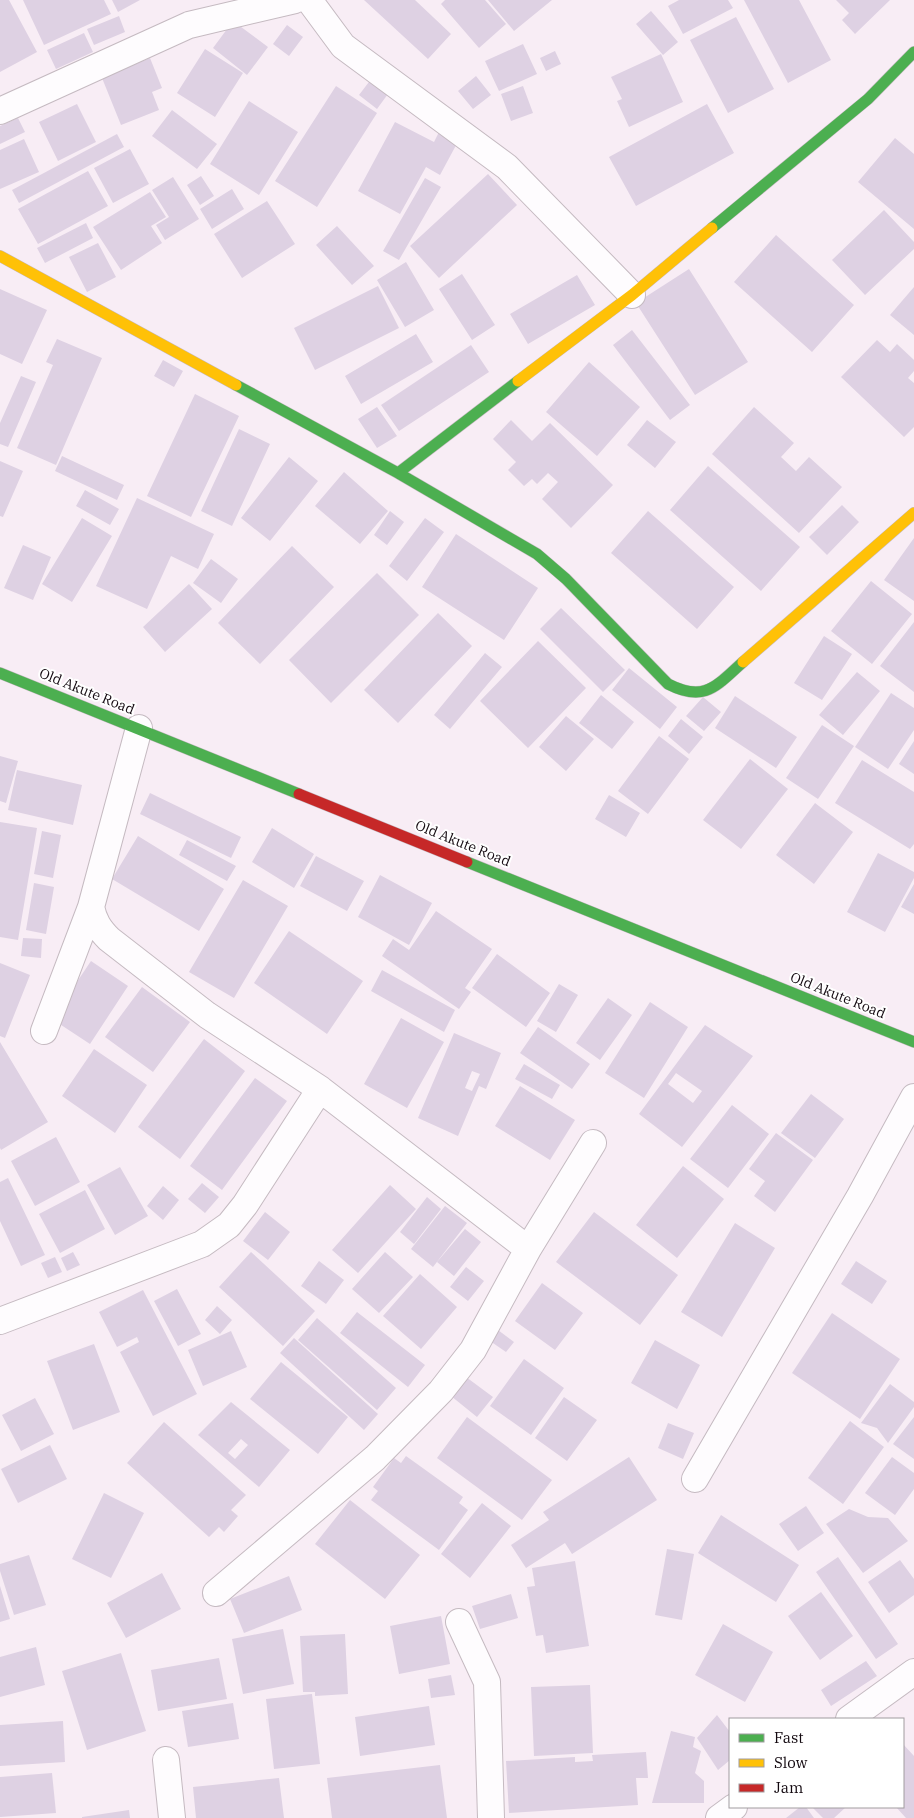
<svg xmlns="http://www.w3.org/2000/svg" width="914" height="1818" font-family="'IBM Plex Serif',serif">
<rect width="100%" height="100%" fill="#f8edf5"/>
<path fill="#ded1e3" fill-rule="evenodd" d="M0 0H9L37 52 0 72Z
M23 0H104L111 14 44 45Z
M112 0H140L118 12Z
M364 0H415L451 34 428 59Z
M445 0H485L506 24 479 48 441 4Z
M488 0H552L514 31Z
M679 0H728L733 8 683 34 668 6Z
M744 0H799L831 60 788 83Z
M836 0H890L855 34 842 20 849 13Z
M651 11 678 42 663 55 636 24Z
M119 16 125 32 94 45 87 29Z
M736 17 774 89 728 113 690 40Z
M233 21 268 47 247 75 213 48Z
M287 25 303 37 289 56 273 44Z
M84 33 93 52 56 69 47 50Z
M523 44 537 74 499 91 485 61Z
M205 49 243 73 215 117 177 93Z
M555 51 561 64 546 71 540 58Z
M661 54 683 102 629 127 617 101 622 99 611 77Z
M150 58 162 88 152 92 159 110 121 125 102 78Z
M375 74 393 87 377 109 359 95Z
M476 76 491 95 473 109 458 91Z
M336 86 377 113 317 207 275 181Z
M523 86 533 113 511 121 501 94Z
M249 101 298 132 259 195 210 164Z
M77 104 96 142 58 161 39 122Z
M707 104 734 153 636 206 609 157Z
M172 110 217 144 197 169 152 136Z
M18 118 25 132 0 144V126Z
M395 122 434 142 442 126 461 136 440 175 426 167 400 214 358 191Z
M117 134 124 147 19 203 12 190Z
M895 138 914 154V229L858 182Z
M24 139 39 172 0 189V150Z
M130 149 149 184 113 203 94 168Z
M88 171 108 206 38 244 18 209Z
M488 174 517 205 439 278 410 246Z
M201 176 214 196 200 205 187 185Z
M173 177 199 219 165 240 156 225 169 217 152 190Z
M425 178 441 187 399 260 383 251Z
M232 189 244 209 212 229 200 209Z
M150 192 166 217 151 226 162 243 121 270 93 227Z
M267 201 295 244 242 278 214 234Z
M884 210 914 242V249L865 295 832 260Z
M86 223 93 238 45 263 37 248Z
M337 226 374 266 352 285 316 245Z
M776 235 854 305 812 352 734 282Z
M98 243 116 277 87 292 69 257Z
M406 262 434 310 405 327 377 280Z
M689 269 748 362 695 395 636 303Z
M462 274 495 325 472 340 439 289Z
M577 275 595 305 528 344 510 314Z
M378 286 399 328 315 370 294 328Z
M914 287V335L890 315Z
M0 289 47 310 22 364 0 354Z
M632 330 690 405 670 420 613 345Z
M416 334 433 362 361 404 345 376Z
M57 339 102 358 56 465 17 448 53 365 46 362Z
M877 340 890 352 897 344 914 360V371L908 378 914 383V427L904 437 841 377Z
M471 345 489 372 399 431 381 405Z
M163 360 183 371 174 387 154 376Z
M589 362 640 407 597 456 546 412Z
M21 376 36 382 8 447 0 444V423Z
M195 394 239 416 191 517 147 496Z
M377 407 397 436 377 448 358 419Z
M754 407 794 443 781 457 796 471 809 457 842 487 799 533 712 454Z
M511 420 532 441 550 423 613 485 571 528 542 499 558 482 548 473 537 484 532 479 524 486 508 470 516 462 493 439Z
M647 420 676 442 655 468 627 445Z
M239 429 270 444 232 526 201 511Z
M62 456 124 485 117 500 55 471Z
M289 457 318 481 270 541 241 518Z
M0 461 23 471 3 517 0 516Z
M708 466 800 547 761 591 670 510Z
M344 472 388 511 360 544 315 506Z
M85 490 119 509 110 525 76 506Z
M137 498 214 534 198 569 171 556 147 609 96 586Z
M842 505 859 522 827 555 809 537Z
M390 511 404 522 387 545 374 535Z
M648 511 734 587 697 629 611 553Z
M82 518 112 536 72 602 42 584Z
M425 518 444 532 407 581 389 566Z
M456 534 538 588 504 640 422 587Z
M914 538V601L884 580Z
M23 545 51 557 33 600 4 588Z
M292 546 334 587 260 664 218 623Z
M211 559 238 579 221 603 193 583Z
M377 573 419 615 331 703 289 660Z
M871 581 912 614 872 664 831 631Z
M189 584 212 609 165 652 143 627Z
M561 608 625 670 603 692 540 629Z
M438 613 472 646 398 723 364 690Z
M914 622V692L880 666Z
M824 636 852 654 822 700 794 683Z
M538 641 586 688 528 748 480 701Z
M485 653 502 667 450 729 434 715Z
M629 668 677 707 660 729 612 690Z
M857 672 880 691 843 735 819 715Z
M891 693 914 708V730L888 769 855 747Z
M601 695 634 722 612 749 579 723Z
M735 696 797 737 776 768 715 728Z
M703 697 721 712 704 731 686 716Z
M566 716 594 739 566 771 539 747Z
M681 719 703 737 689 754 668 736Z
M822 725 854 746 818 799 786 778Z
M659 736 689 759 648 814 618 791Z
M914 741V774L899 764Z
M0 756 18 761 6 803 0 801Z
M750 759 788 789 741 849 703 820Z
M862 760 914 792V844L910 849 835 803Z
M17 770 82 785 73 825 8 810Z
M150 793 241 837 231 858 140 814Z
M609 795 640 813 626 837 595 819Z
M815 803 853 832 814 884 776 855Z
M0 822 37 828 18 940 0 937Z
M272 828 314 854 294 888 252 862Z
M42 831 61 835 53 878 34 874Z
M138 836 224 889 199 931 112 879Z
M187 840 236 866 227 881 179 855Z
M878 853 914 872V878L885 932 847 912Z
M316 856 364 881 347 911 300 886Z
M380 875 432 903 409 945 358 917Z
M243 880 288 906 234 998 189 972Z
M34 883 54 887 46 934 26 930Z
M914 884V914L901 907Z
M436 911 492 949 465 988 471 992 459 1009 382 956 393 939 409 950Z
M289 931 363 981 327 1034 254 983Z
M23 938 42 939 41 958 21 956Z
M497 954 550 993 526 1027 472 988Z
M91 961 128 986 90 1044 52 1019Z
M0 963 30 975 5 1038 0 1036Z
M382 970 455 1010 444 1032 371 991Z
M559 984 578 995 556 1032 537 1021Z
M142 987 190 1022 153 1072 105 1037Z
M608 998 632 1015 600 1060 576 1043Z
M650 1002 688 1027 644 1098 605 1073Z
M401 1018 444 1042 407 1108 364 1084Z
M705 1025 753 1056 682 1147 639 1114ZM676 1073 702 1091 693 1103 668 1084Z
M538 1027 590 1064 572 1089 520 1053Z
M454 1033 501 1053 486 1089 479 1086 458 1136 418 1118ZM472 1071 480 1074 472 1091 465 1088Z
M204 1039 245 1071 180 1159 138 1127Z
M0 1042 48 1122 1 1150 0 1148Z
M94 1049 147 1085 115 1133 62 1096Z
M524 1064 560 1085 552 1099 515 1079Z
M255 1078 287 1101 222 1190 190 1166Z
M520 1086 575 1120 550 1160 495 1126Z
M811 1094 844 1119 815 1158 781 1133Z
M732 1105 769 1134 728 1188 690 1159Z
M776 1133 813 1160 775 1212 754 1196 765 1181 749 1169Z
M56 1137 80 1182 35 1206 11 1161Z
M683 1166 724 1199 677 1258 636 1225Z
M120 1167 148 1216 115 1235 87 1185Z
M8 1178 45 1255 21 1266 0 1221V1182Z
M202 1183 219 1197 205 1213 188 1199Z
M390 1185 416 1209 358 1273 332 1250Z
M163 1186 179 1200 163 1220 147 1206Z
M85 1190 105 1229 60 1253 39 1214Z
M427 1197 441 1209 414 1244 400 1232Z
M445 1206 467 1223 433 1267 411 1249Z
M265 1212 290 1232 268 1260 243 1241Z
M594 1212 678 1275 640 1325 556 1262Z
M735 1223 775 1248 722 1337 681 1312Z
M465 1229 481 1242 454 1276 437 1262Z
M73 1252 80 1265 67 1271 61 1258Z
M251 1252 315 1311 283 1346 219 1287Z
M385 1252 413 1277 379 1313 352 1289Z
M55 1257 62 1272 48 1278 41 1263Z
M319 1261 344 1280 326 1304 301 1286Z
M856 1261 887 1281 872 1304 841 1284Z
M466 1267 484 1281 468 1301 450 1287Z
M420 1274 457 1307 421 1349 383 1316Z
M542 1283 583 1313 555 1350 515 1321Z
M177 1289 201 1334 178 1346 154 1301Z
M143 1290 197 1394 153 1416 120 1352 139 1342 137 1337 117 1347 99 1312Z
M217 1306 232 1320 220 1334 205 1320Z
M357 1312 425 1365 408 1387 340 1333Z
M832 1313 900 1359 860 1419 792 1373Z
M317 1318 396 1388 377 1410 298 1340Z
M498 1330 514 1342 506 1352 490 1341Z
M231 1331 247 1367 203 1386 188 1350Z
M294 1338 378 1414 364 1430 280 1353Z
M655 1340 700 1365 677 1409 631 1383Z
M94 1344 120 1412 73 1430 47 1361Z
M524 1359 564 1388 531 1435 490 1406Z
M281 1362 348 1417 318 1454 250 1399Z
M466 1377 493 1397 477 1417 451 1396Z
M890 1384 914 1402V1407L888 1443 877 1428 861 1423Z
M564 1397 597 1420 567 1461 535 1438Z
M35 1398 54 1434 21 1451 2 1415Z
M231 1402 290 1450 259 1487 198 1435ZM241 1439 248 1445 235 1459 228 1453Z
M467 1417 552 1480 522 1520 437 1458Z
M914 1417V1459L893 1444Z
M850 1421 884 1447 843 1504 808 1478Z
M164 1422 246 1495 231 1510 238 1516 224 1532 219 1527 209 1537 127 1463Z
M668 1423 694 1433 683 1459 658 1448Z
M50 1445 67 1479 18 1503 1 1469Z
M406 1456 463 1497 459 1503 468 1510 439 1550 371 1500 378 1491 373 1487 394 1458 401 1463Z
M629 1457 657 1500 572 1554 565 1543 526 1568 511 1545 549 1520 543 1512Z
M892 1457 914 1473V1489L895 1515 865 1493Z
M104 1493 144 1513 111 1578 72 1559Z
M350 1500 420 1555 385 1599 315 1544Z
M482 1503 511 1526 470 1578 441 1554Z
M806 1506 824 1533 798 1551 779 1524Z
M849 1509 868 1517 888 1518 908 1541 863 1573 826 1524Z
M721 1515 799 1565 776 1602 698 1553Z
M667 1549 694 1554 682 1620 655 1615Z
M29 1555 46 1605 14 1615 0 1571V1564Z
M838 1557 898 1644 876 1659 816 1572Z
M900 1560 914 1579V1595L889 1613 868 1582Z
M575 1561 589 1646 546 1653 543 1635 536 1636 527 1587 535 1586 532 1568Z
M162 1573 181 1609 126 1638 107 1603Z
M289 1576 302 1610 244 1633 230 1599Z
M0 1586 10 1619 0 1622Z
M821 1592 853 1636 820 1660 788 1616Z
M511 1594 518 1618 480 1629 472 1606Z
M441 1616 450 1664 399 1674 390 1626Z
M723 1624 773 1652 745 1702 695 1675Z
M283 1629 294 1684 243 1694 232 1639Z
M345 1634 348 1694 315 1696V1692H303L300 1636Z
M36 1647 45 1685 0 1697V1657Z
M121 1653 146 1731 87 1750 62 1671Z
M219 1658 227 1699 158 1711 151 1670Z
M866 1661 877 1676 831 1706 821 1690Z
M451 1675 455 1695 431 1698 428 1679Z
M590 1685 593 1753 534 1756 531 1687Z
M312 1694 320 1764 274 1769 266 1699Z
M233 1703 239 1739 188 1747 182 1711Z
M429 1706 435 1745 360 1756 355 1717Z
M717 1715 730 1732V1760L718 1770 697 1738Z
M63 1721 65 1762 0 1766V1725Z
M671 1731 695 1737 693 1747 701 1751 695 1773 704 1781V1803H652Z
M903 1744 914 1756V1818H906L896 1807H903Z
M646 1752 648 1778H636L638 1805 509 1813 506 1761 575 1757V1762L593 1761 592 1755Z
M440 1765 447 1818H332L327 1778Z
M52 1773 56 1813 0 1817V1777Z
M279 1778 284 1818H196L193 1787Z
M800 1807H806L814 1818H786Z
M812 1807H846L834 1818H823Z
M129 1810 130 1818H82V1817Z"/>
<g fill="none" stroke-linecap="round" stroke-linejoin="round">
<defs>
<path id="street" d="M309 0 343 46 507 167 632 295
M0 111 189 25 295 0
M91 907C94 921 99 929 109 939L207 1015 320 1089 528 1249
M44 1031 91 907 139 728
M0 1321 202 1244 229 1225 245 1205 320 1089
M695 1479 860 1196 914 1097
M216 1593 375 1458 441 1391 473 1350 528 1249 593 1143
M459 1622 487 1682 491 1818
M849 1719 914 1672
M166 1760 172 1818
M719 1818 734 1807"/>
<path id="fast" d="M712 228 868 99 914 52
M236 385 398 473 518 381
M398 473 537 554 566 579 668 684C705 703 716 686 743 662
M0 673 299 794
M467 862 914 1042"/>
<path id="slow" d="M0 256 236 385
M518 381 632 295 712 228
M743 662 914 513"/>
<path id="jam" d="M299 794 467 862"/>
</defs>
<use href="#street" stroke="#c5bac1" stroke-width="28"/>
<use href="#fast" stroke="#c5bac1" stroke-width="12"/>
<use href="#slow" stroke="#c5bac1" stroke-width="12"/>
<use href="#jam" stroke="#c5bac1" stroke-width="12"/>
<use href="#street" stroke="#fefcfe" stroke-width="26"/>
<use href="#fast" stroke="#4caf50" stroke-width="11"/>
<use href="#slow" stroke="#ffc107" stroke-width="11"/>
<use href="#jam" stroke="#c62828" stroke-width="11"/>
</g>
<g text-anchor="middle" stroke-width="4" stroke-linejoin="round" paint-order="stroke">
<g font-size="14" fill="#12080f" stroke="#fff">
<text transform="translate(87 691) rotate(22)" y="5">Old Akute Road</text>
<text transform="translate(463 843) rotate(22)" y="5">Old Akute Road</text>
<text transform="translate(838 995) rotate(22)" y="5">Old Akute Road</text>
</g>
</g>
<rect x="729" y="1718" width="175" height="90" fill="#ffffff" stroke="#a09c9f"/>
<rect x="739" y="1734" width="25" height="8" fill="#4caf50" stroke="#a09c9f"/>
<text x="774" y="1743" font-size="15" fill="#12080f">Fast</text>
<rect x="739" y="1759" width="25" height="8" fill="#ffc107" stroke="#a09c9f"/>
<text x="774" y="1768" font-size="15" fill="#12080f">Slow</text>
<rect x="739" y="1784" width="25" height="8" fill="#c62828" stroke="#a09c9f"/>
<text x="774" y="1793" font-size="15" fill="#12080f">Jam</text>
</svg>
